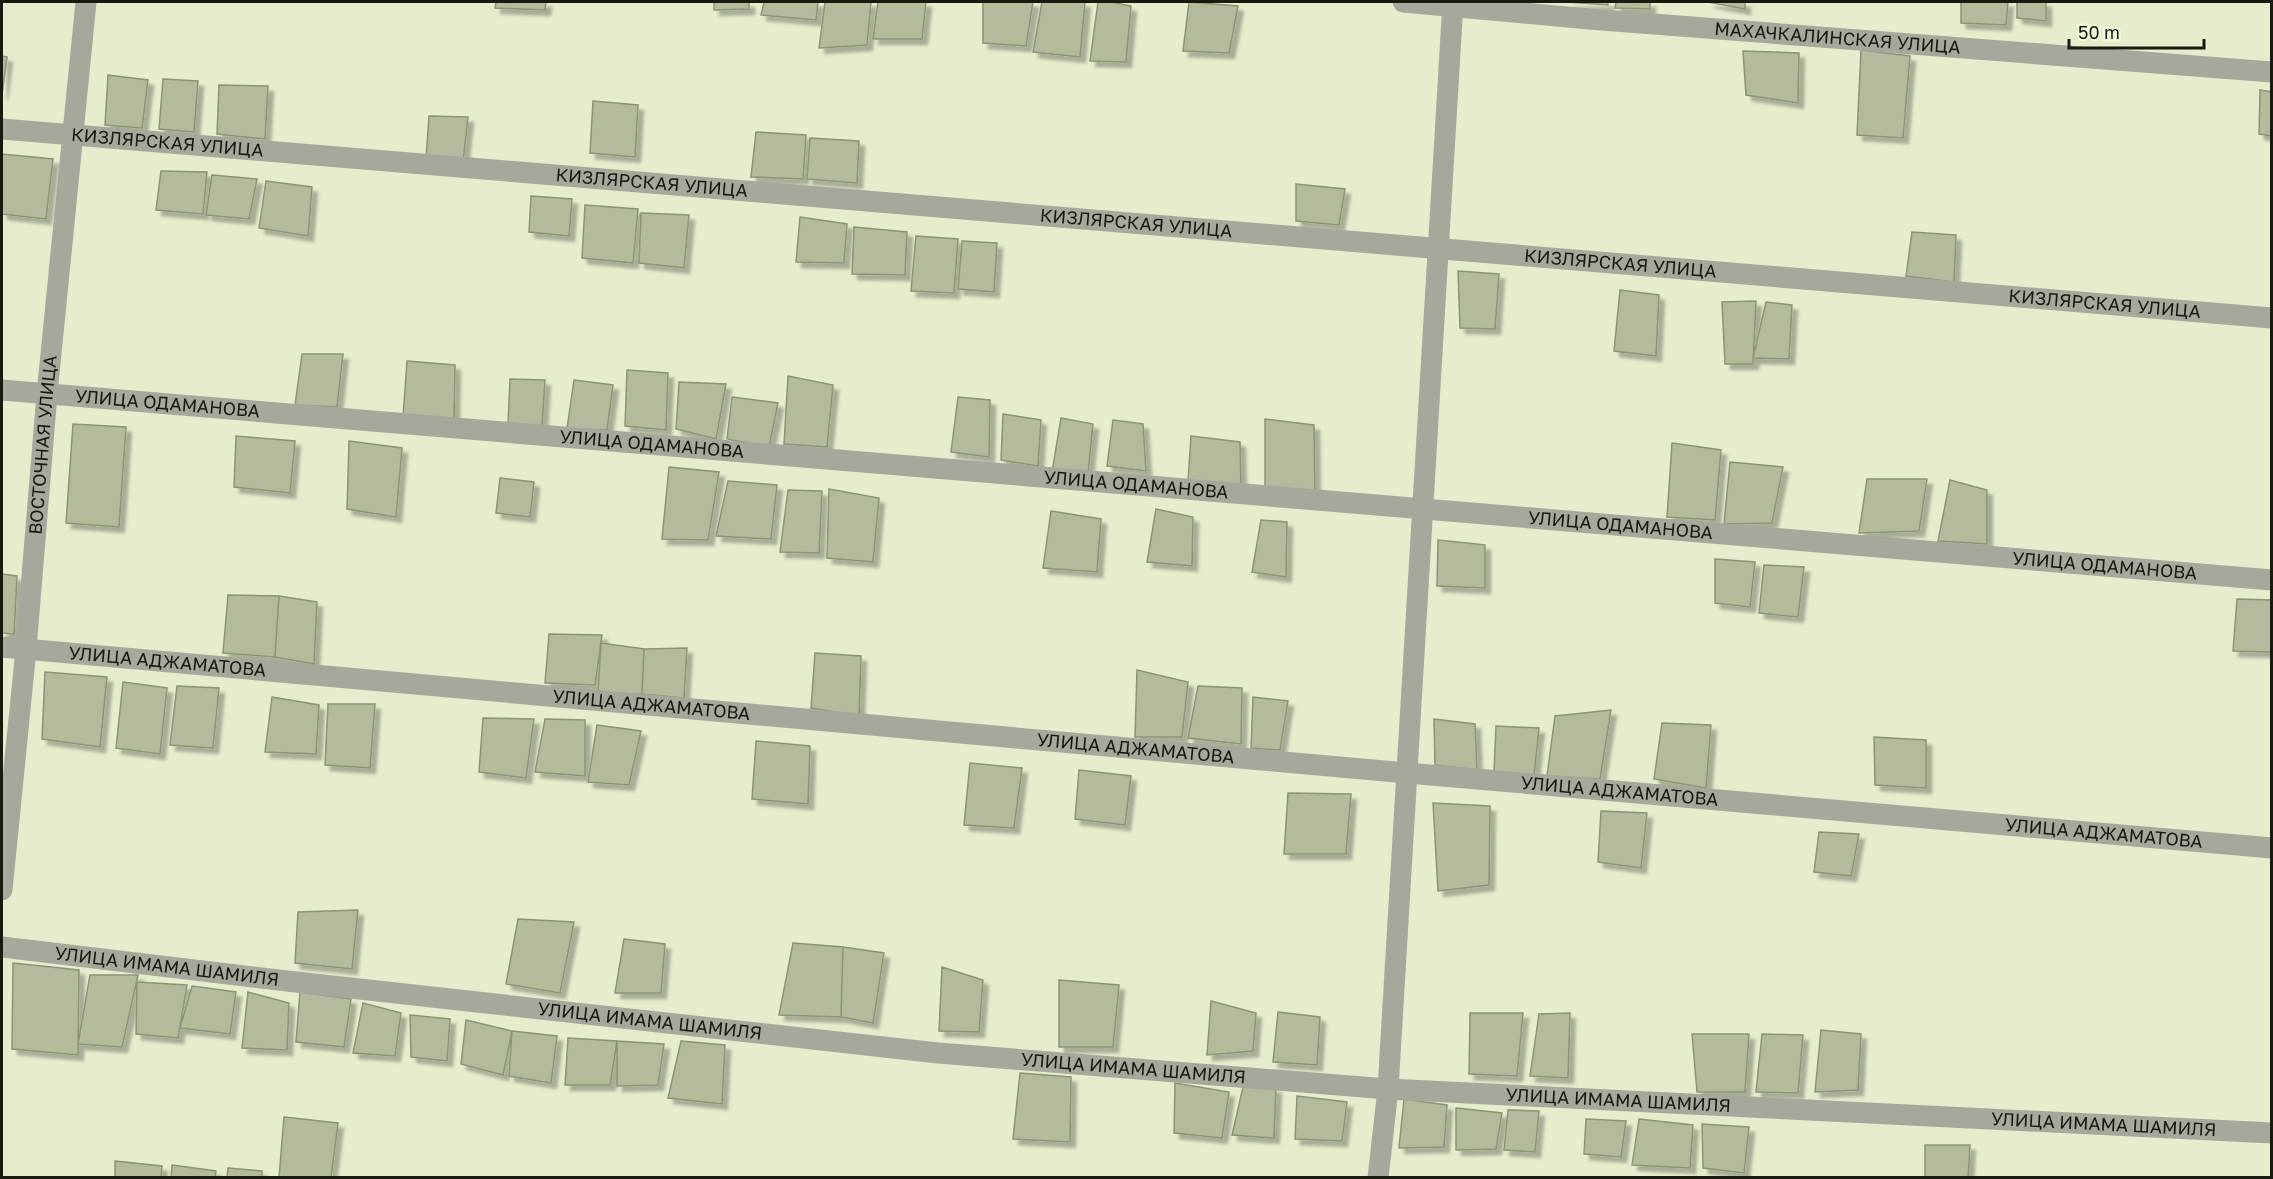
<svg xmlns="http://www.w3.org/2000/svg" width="2273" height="1179" font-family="'Golos Text',sans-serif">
<defs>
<filter id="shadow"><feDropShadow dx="5.5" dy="5.5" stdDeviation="1.5" flood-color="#0004"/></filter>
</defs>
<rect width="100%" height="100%" fill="#e4eecd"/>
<path fill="#b2bc9d" stroke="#8b9576" stroke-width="1.5" filter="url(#shadow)" d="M496 2H546L545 10 495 8Z
M714 2H749V9L714 10Z
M764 2H818L816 20 761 15Z
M825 2H871L867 45 819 48Z
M878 2H926L922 39H873Z
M983 2H1033L1026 46 983 43Z
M1042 2H1085L1080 57 1033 52Z
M1098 2H1111L1131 6 1126 62 1090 61Z
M1189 2 1238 6 1229 53 1183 51Z
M1567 2H1608V5Z
M1616 2H1650V9L1615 8Z
M1708 2H1745V9Z
M1961 2H2008L2006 25 1961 23Z
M2017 2H2046V21L2017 18Z
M1861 50 1910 56 1903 138 1857 135Z
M1743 51 1799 53 1798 103 1746 95Z
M2 56 7 57 2 95Z
M108 75 148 80 142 128 105 125Z
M163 79 198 81 194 132 159 129Z
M219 85 268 86 265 139 217 134Z
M2260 90 2272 92V136L2259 134Z
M593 101 638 105 635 157 590 153Z
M429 116 468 117 463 162 426 160Z
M756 132 806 135 803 179 751 177Z
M810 138 859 141 857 183 807 179Z
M2 154 53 159 46 219 2 214Z
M161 171 207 172 203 214 156 210Z
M212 175 257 179 249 219 206 215Z
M266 181 312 187 308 236 259 228Z
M1296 184 1345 189 1339 225 1296 221Z
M531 196 572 199 569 236 529 232Z
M585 205 638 209 633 263 582 258Z
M641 213 689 215 684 268 639 263Z
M800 217 847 224 844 263 796 262Z
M854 227 907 232 905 275 852 274Z
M1912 232 1956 235 1954 282 1906 276Z
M916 236 958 239 954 293 911 291Z
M962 241 997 243 994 292 958 289Z
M1458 271 1499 274 1495 329 1460 328Z
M1620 290 1659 295 1656 356 1614 351Z
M1756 301 1753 364H1725L1722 302Z
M1766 302 1792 305 1789 359 1753 358Z
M302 354H343L337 407 295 405Z
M407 361 455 365 454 421 403 417Z
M627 370 668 373 666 430 625 426Z
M788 376 833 385 827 447 784 444Z
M510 379 545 380 542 427 508 423Z
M574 380 613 385 607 430 567 429Z
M679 382 726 384 716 439 676 429Z
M732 397 778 403 769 447 727 439Z
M958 397 990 400 989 457 951 452Z
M1003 414 1041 420 1038 466 1001 460Z
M1061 418 1093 424 1088 474 1052 472Z
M1265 419 1314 425 1315 496 1265 486Z
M1113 420 1143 424 1146 471 1107 466Z
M73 424 126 427 119 527 66 523Z
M236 436 295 441 290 493 234 487Z
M1191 436 1240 442 1241 486 1188 481Z
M349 441 402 448 396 517 347 509Z
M1672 443 1721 450 1715 520 1667 517Z
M1730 462 1783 467 1772 523 1724 524Z
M669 467 719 472 708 540 662 539Z
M500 478 534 482 530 517 496 513Z
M1867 479H1927L1919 531 1859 533Z
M1950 480 1987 490V544L1938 541Z
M728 481 777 485 771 539 716 536Z
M829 489 879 498 873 562 827 558Z
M788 490 822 491 819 553 780 552Z
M1156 509 1193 517 1192 566 1147 562Z
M1051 511 1101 519 1097 572 1043 568Z
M1261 520 1287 522 1286 577 1252 572Z
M1438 540 1485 545V588L1437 586Z
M1715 559 1755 562 1750 607 1715 603Z
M1764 565 1804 567 1798 617 1759 613Z
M2 574 17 576 14 634 2 633Z
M228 595 279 596 275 657 223 653Z
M279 596 317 602 314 664 275 657Z
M2237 599 2272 600V652L2233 651Z
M549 634 602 635 595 685 545 683Z
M601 643 644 649 642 694 598 693Z
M687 648 684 698 642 694 644 649Z
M815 653 861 656 859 716 811 708Z
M1137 670 1188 682 1182 737H1135Z
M45 672 107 677 100 747 42 739Z
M123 682 167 688 160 754 116 748Z
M177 686 219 688 213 748 170 745Z
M1198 686 1242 688 1241 744 1188 738Z
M272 697 319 705 316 754 265 752Z
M1253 697 1288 701 1280 750 1251 748Z
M328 704H375L370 768 325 765Z
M1611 710 1600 779 1547 776 1555 716Z
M483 718 534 719 526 778 479 772Z
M545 719 585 720V776L535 772Z
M1434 719 1475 724 1477 770 1435 765Z
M1662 723 1711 725 1706 788 1654 779Z
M597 725 641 731 629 785 588 782Z
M1496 726 1539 728 1534 776 1494 772Z
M1874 737 1926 740V788L1875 785Z
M756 741 810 746 808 804 752 799Z
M970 763 1022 768 1014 828 964 825Z
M1079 770 1131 776 1125 825 1075 819Z
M1288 793 1351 794 1346 854H1284Z
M1433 803 1490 806 1489 885 1438 891Z
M1601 811 1647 813 1641 868 1598 862Z
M1819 832 1859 834 1851 876 1814 872Z
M358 910 352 969 295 963 298 912Z
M518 919 574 922 560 993 506 984Z
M624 939 665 944 661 993H615Z
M793 943 843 947 841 1017 779 1015Z
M843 947 884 953 873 1023 841 1017Z
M13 963 79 970 78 1055 12 1049Z
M942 967 983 980 979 1032 939 1031Z
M90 975H138L122 1047 78 1044Z
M1059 980 1119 985 1113 1047H1059Z
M137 982 187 985 178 1038 136 1034Z
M192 986 236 992 230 1034 180 1028Z
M248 992 289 1003 287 1050 242 1048Z
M300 992 351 999 344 1047 296 1042Z
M1211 1001 1256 1013 1253 1051 1207 1055Z
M363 1003 401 1013 395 1056 353 1053Z
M1278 1012 1320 1017 1317 1065 1273 1062Z
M1470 1013H1523L1517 1076 1469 1074Z
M1570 1013 1568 1078 1530 1076 1539 1014Z
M410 1015 450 1019 447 1061 411 1057Z
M466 1020 512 1031 503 1075 461 1064Z
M1821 1030 1861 1034 1858 1090 1815 1092Z
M512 1031 557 1036 551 1083 509 1076Z
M1692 1034H1749L1745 1092H1697Z
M1762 1034 1803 1035 1798 1093 1756 1092Z
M568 1038 617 1041 610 1085H565Z
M617 1041 664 1044 658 1085 617 1086Z
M681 1041 725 1045 722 1104 668 1098Z
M1020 1073 1071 1077 1070 1142 1013 1139Z
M1175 1083 1229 1092 1222 1138 1174 1133Z
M1243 1087 1276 1088 1274 1138 1232 1135Z
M1297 1096 1347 1102 1342 1141 1295 1139Z
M1404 1099 1447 1105 1444 1147 1399 1148Z
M1456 1108 1502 1113 1496 1149 1456 1150Z
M1508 1110 1539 1111 1535 1152 1504 1150Z
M284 1117 338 1123 331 1178H279Z
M1586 1119 1626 1121 1621 1157 1584 1154Z
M1639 1119 1693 1125 1690 1168 1632 1165Z
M1702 1124 1749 1127 1744 1173 1703 1168Z
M1925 1145H1970L1968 1178H1925Z
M115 1161 162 1166 161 1178H115Z
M172 1165 216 1171 215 1178H171Z
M228 1168 262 1171V1178H227Z"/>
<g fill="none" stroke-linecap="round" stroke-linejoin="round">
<g stroke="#a4a99b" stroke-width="21">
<path id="s1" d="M1403 2 1589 19 2272 72"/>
<path id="s2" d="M2 129 2272 318"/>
<path id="s3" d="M2 390 2272 580"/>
<path id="s4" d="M2 647 1407 773 2272 848"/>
<path id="s5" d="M2 890 26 649 47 394 86 2"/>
<path id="s6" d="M2 947 287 981 938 1053 1388 1089 2272 1133"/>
<path d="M1378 1178 1388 1089 1453 2"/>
</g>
</g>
<g text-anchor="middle" stroke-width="4.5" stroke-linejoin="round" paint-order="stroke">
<g font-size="18" fill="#171a0f" stroke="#f1fcda">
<text dy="6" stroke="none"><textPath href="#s1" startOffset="436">МАХАЧКАЛИНСКАЯ УЛИЦА</textPath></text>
<text dy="6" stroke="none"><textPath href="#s2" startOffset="166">КИЗЛЯРСКАЯ УЛИЦА</textPath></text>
<text dy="6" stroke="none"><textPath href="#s2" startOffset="652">КИЗЛЯРСКАЯ УЛИЦА</textPath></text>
<text dy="6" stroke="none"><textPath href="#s2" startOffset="1138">КИЗЛЯРСКАЯ УЛИЦА</textPath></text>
<text dy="6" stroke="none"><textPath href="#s2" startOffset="1624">КИЗЛЯРСКАЯ УЛИЦА</textPath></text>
<text dy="6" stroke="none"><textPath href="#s2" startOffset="2110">КИЗЛЯРСКАЯ УЛИЦА</textPath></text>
<text dy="6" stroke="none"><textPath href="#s3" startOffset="166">УЛИЦА ОДАМАНОВА</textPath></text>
<text dy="6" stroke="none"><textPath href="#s5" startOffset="447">ВОСТОЧНАЯ УЛИЦА</textPath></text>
<text dy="6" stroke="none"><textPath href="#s3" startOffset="652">УЛИЦА ОДАМАНОВА</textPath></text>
<text dy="6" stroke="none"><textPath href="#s3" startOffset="1138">УЛИЦА ОДАМАНОВА</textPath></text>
<text dy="6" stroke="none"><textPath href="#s3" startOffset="1624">УЛИЦА ОДАМАНОВА</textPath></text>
<text dy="6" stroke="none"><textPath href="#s3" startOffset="2110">УЛИЦА ОДАМАНОВА</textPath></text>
<text dy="6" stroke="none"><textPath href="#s4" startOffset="166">УЛИЦА АДЖАМАТОВА</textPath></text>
<text dy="6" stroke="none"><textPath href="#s4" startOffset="652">УЛИЦА АДЖАМАТОВА</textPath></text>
<text dy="6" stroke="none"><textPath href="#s4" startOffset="1138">УЛИЦА АДЖАМАТОВА</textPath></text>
<text dy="6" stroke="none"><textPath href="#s4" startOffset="1624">УЛИЦА АДЖАМАТОВА</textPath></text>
<text dy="6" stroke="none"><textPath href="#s4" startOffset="2110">УЛИЦА АДЖАМАТОВА</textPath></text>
<text dy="6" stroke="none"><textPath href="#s6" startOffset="166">УЛИЦА ИМАМА ШАМИЛЯ</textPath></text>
<text dy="6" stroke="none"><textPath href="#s6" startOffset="652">УЛИЦА ИМАМА ШАМИЛЯ</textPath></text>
<text dy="6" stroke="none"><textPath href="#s6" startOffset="1138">УЛИЦА ИМАМА ШАМИЛЯ</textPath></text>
<text dy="6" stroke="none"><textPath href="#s6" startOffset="1624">УЛИЦА ИМАМА ШАМИЛЯ</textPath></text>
<text dy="6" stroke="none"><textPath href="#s6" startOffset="2110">УЛИЦА ИМАМА ШАМИЛЯ</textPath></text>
</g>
</g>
<rect width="2273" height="1179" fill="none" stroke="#171a0f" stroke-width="6"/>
<path d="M2069 39v9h135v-9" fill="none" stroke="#171a0f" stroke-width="3"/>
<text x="2078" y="39" font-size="18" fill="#171a0f" stroke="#f1fcda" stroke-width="4.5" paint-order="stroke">50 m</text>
</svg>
